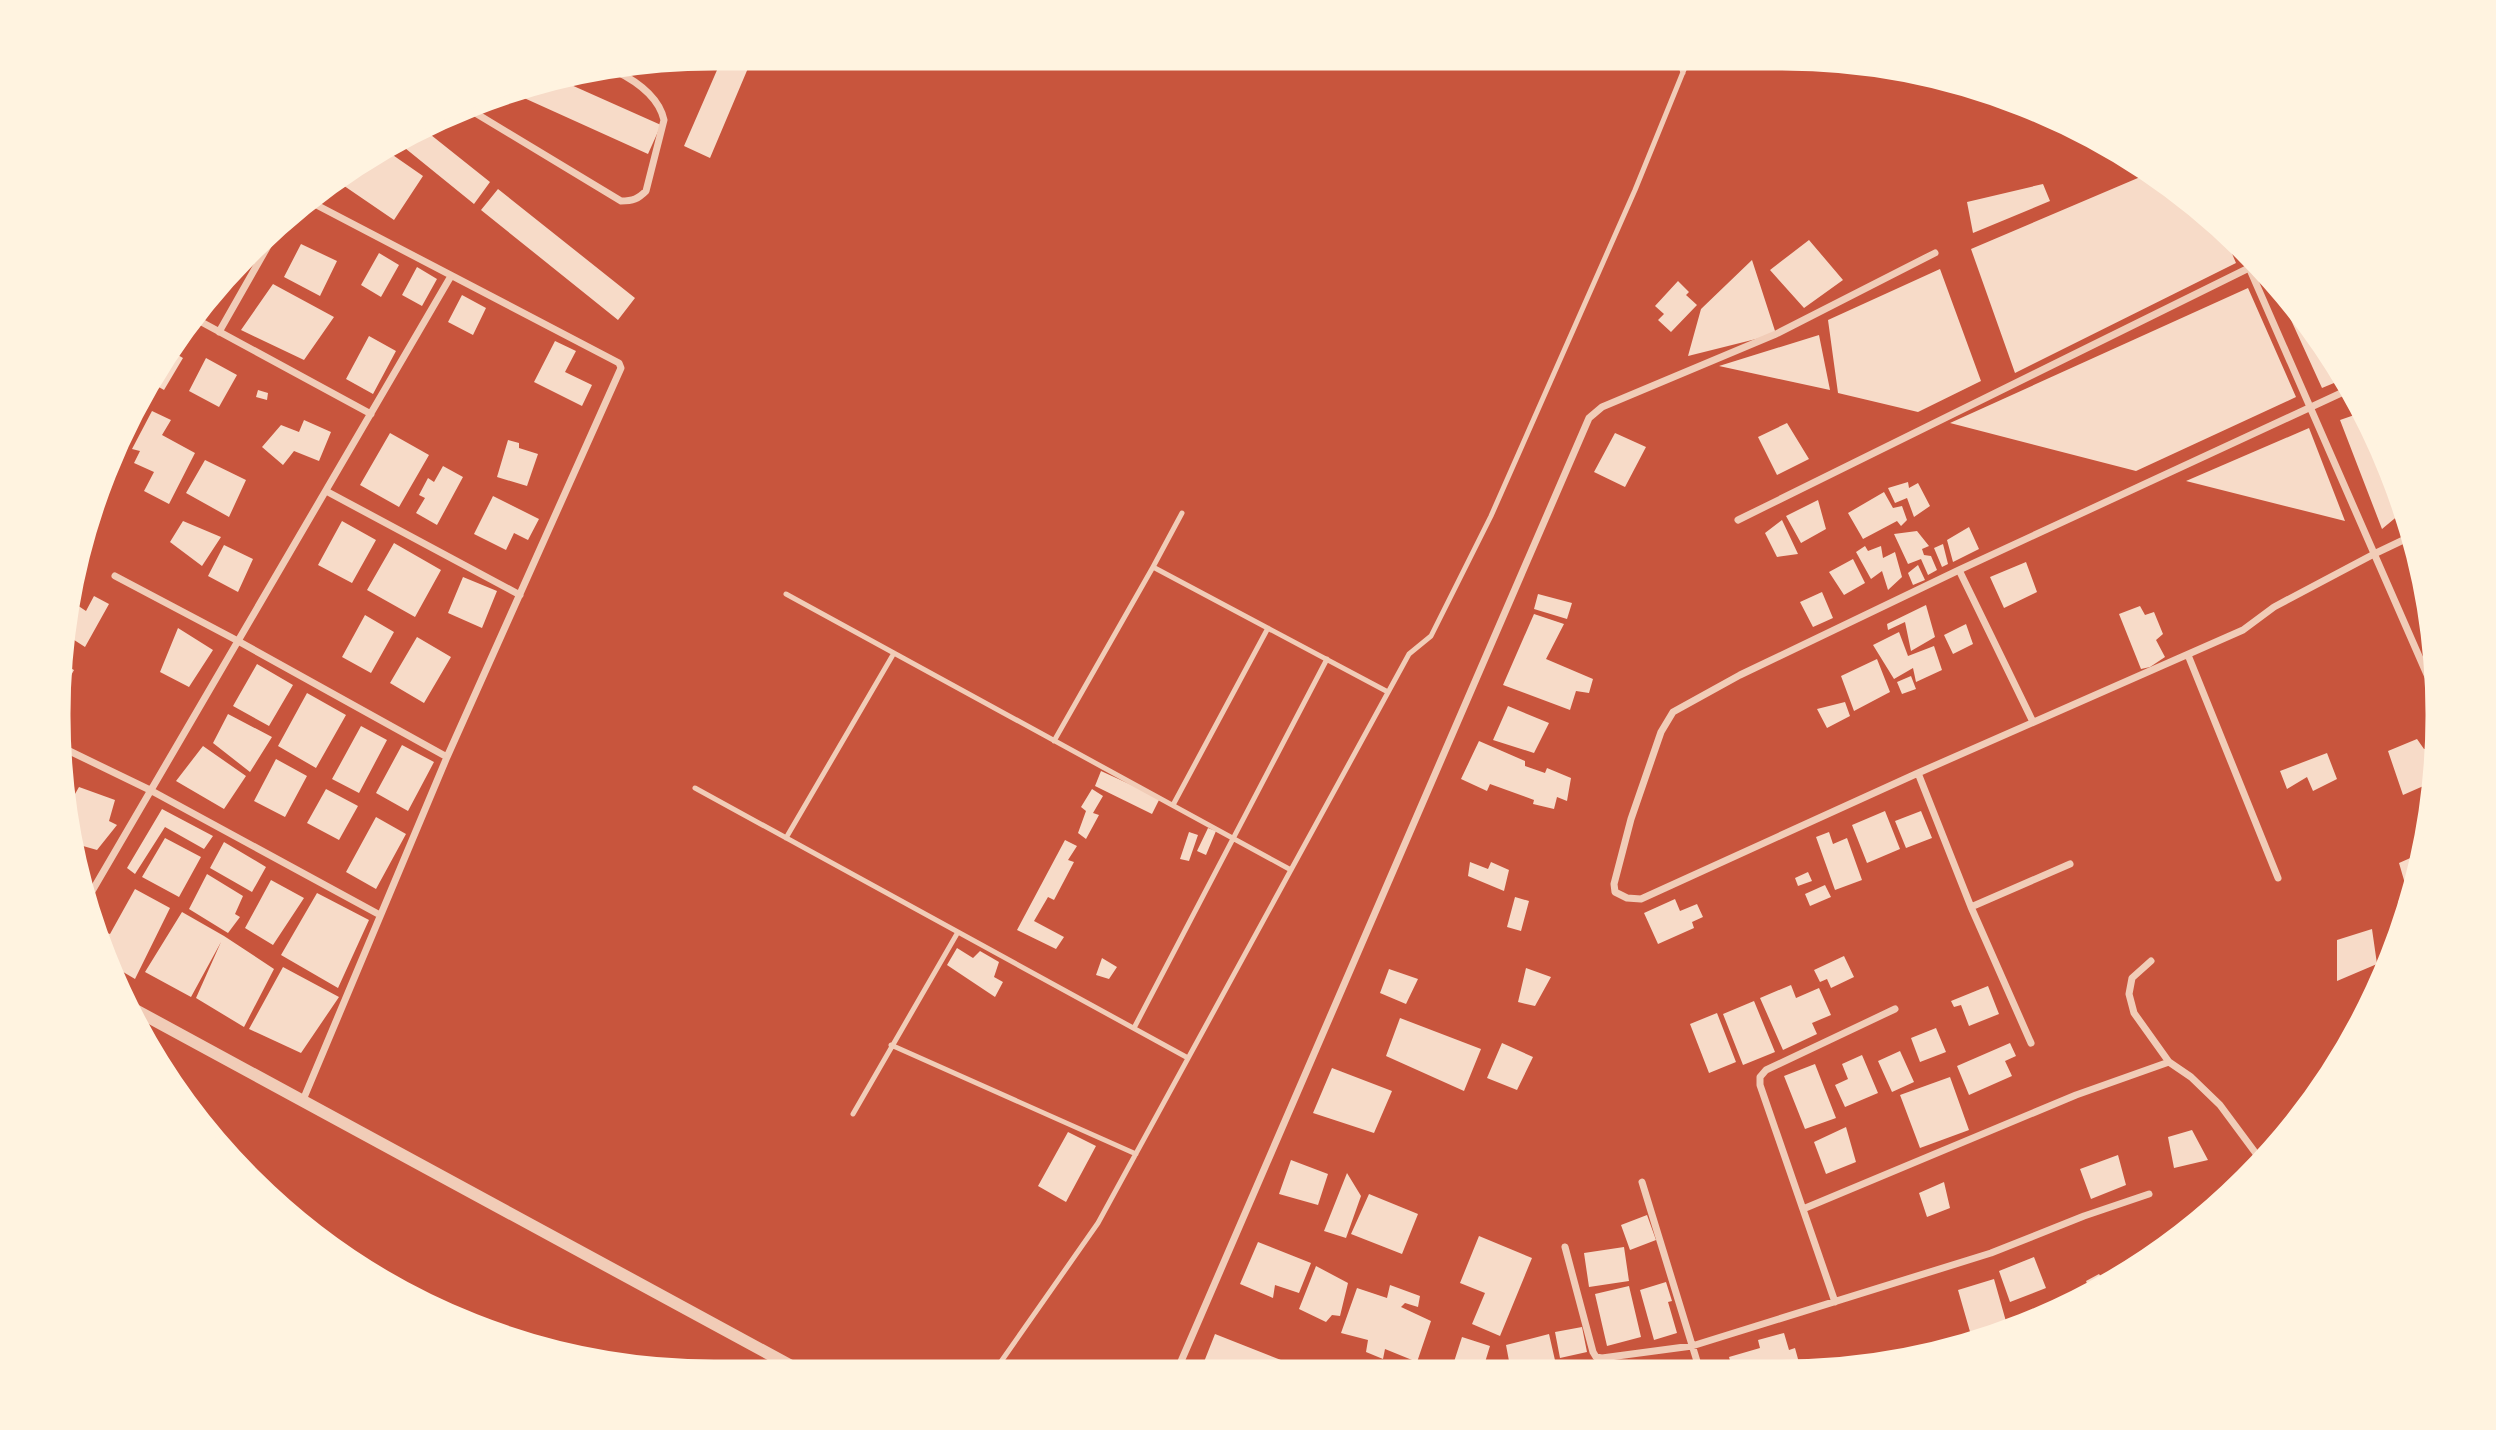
<svg xmlns="http://www.w3.org/2000/svg" width="2496" height="1430" font-family="Bitter,serif">
<rect width="100%" height="100%" fill="#c8553d"/>
<path fill="#f7dbc8" d="M724 54H754L710 158 684 146Z
M560 80 661 125 648 154 504 89Z
M426 131 490 182 474 204 400 144Z
M387 151 423 176 394 220 334 179Z
M2152 172 2217 218 2236 263 2015 373 1971 249Z
M2043 184 2050 201 1973 233 1967 202Z
M498 189 635 298 618 320 481 210Z
M1809 240 1843 280 1804 308 1770 270Z
M301 244 337 261 320 296 284 277Z
M379 253 399 265 381 297 361 285Z
M1752 260 1776 334 1688 356 1701 309Z
M417 267 437 279 422 306 402 295Z
M1940 269 1981 381 1918 412 1838 393 1828 320Z
M1678 281 1689 292 1686 295 1697 305 1671 332 1658 320 1664 314 1655 306Z
M273 284 334 317 304 360 241 330Z
M2278 284 2305 313 2346 378 2322 388 2275 285Z
M2248 288 2296 397 2136 471 1950 423Z
M462 295 486 308 473 335 448 322Z
M1819 335 1830 390 1719 366Z
M369 336 396 351 373 394 346 379Z
M555 341 576 351 565 372 592 385 582 406 534 382Z
M166 348 183 358 164 390 150 382Z
M206 358 237 375 219 407 189 391Z
M258 390 268 393 267 400 256 397Z
M152 411 171 420 162 435 195 453 169 504 144 491 154 472 134 463 140 451 132 449Z
M2366 411 2374 423 2406 509 2382 529 2340 420Z
M304 420 331 432 319 461 294 451 283 465 262 447 281 425 299 432Z
M1787 423 1809 459 1777 475 1758 437Z
M2309 428 2345 521 2186 481Z
M390 433 429 455 399 507 360 485Z
M1615 433 1646 447 1625 487 1594 472Z
M508 440 519 443V448L538 454 527 486 497 477Z
M205 460 246 480 229 517 186 493Z
M443 466 463 477 437 525 416 513 425 498 419 495 428 478 434 482Z
M1908 482 1909 488 1918 483 1930 506 1914 517 1907 498 1895 503 1888 488Z
M1884 492 1893 508 1902 506 1907 520 1901 526 1897 521 1863 539 1848 513Z
M493 496 539 519 528 540 514 533 506 550 474 534Z
M1818 500 1826 529 1801 543 1786 516Z
M1782 520 1798 554 1777 557 1765 533Z
M183 521 221 537 202 566 170 542Z
M342 521 376 540 352 583 318 565Z
M1969 527 1979 549 1953 562 1947 540Z
M1917 531 1929 546 1922 549 1924 555 1931 556 1937 570 1928 575 1921 559 1908 564 1894 534Z
M394 543 441 570 415 617 367 590Z
M1943 544 1948 564 1942 567 1934 548Z
M224 545 253 559 238 592 208 576Z
M1865 546 1868 551 1881 546 1883 558 1895 552 1902 577 1888 590 1882 571 1871 579 1856 552Z
M1853 559 1865 583 1844 595 1829 572Z
M2026 562 2037 592 2004 608 1990 577Z
M1918 565 1925 580 1913 585 1908 573Z
M463 577 497 591 482 628 448 613Z
M1822 592 1833 618 1813 627 1800 602Z
M1538 594 1572 603 1567 619 1534 609Z
M94 596 109 604 85 647 68 636 71 601 86 611Z
M1926 605 1935 637 1911 651 1905 622 1888 630 1887 624Z
M2140 606 2145 615 2154 612 2163 634 2156 640 2165 657 2150 667 2141 669 2119 614Z
M1534 614 1564 624 1546 659 1593 679 1589 693 1576 691 1570 710 1503 685Z
M365 615 394 632 371 673 342 657Z
M1966 624 1973 644 1953 654 1944 635Z
M178 628 213 650 189 687 160 672Z
M1899 632 1908 656 1934 646 1942 670 1916 682 1913 668 1894 679 1873 645Z
M417 637 451 657 424 703 390 683Z
M1877 659 1890 692 1854 711 1841 676Z
M257 664 293 685 269 726 233 706Z
M65 665 74 670 62 692Z
M1911 676 1916 689 1902 694 1897 682Z
M307 693 346 715 316 768 278 746Z
M1845 702 1850 716 1827 728 1817 709Z
M1508 706 1549 723 1534 753 1493 740Z
M228 714 272 737 250 772 213 743Z
M361 726 387 740 359 793 332 779Z
M2417 739 2424 749 2437 747V780L2403 795 2388 751Z
M1479 741 1525 761V766L1545 773 1547 768 1571 778 1567 801 1557 797 1554 809 1533 804 1534 800 1490 784 1487 791 1461 779Z
M402 745 434 762 408 811 376 793Z
M203 746 246 776 224 809 176 781Z
M2327 753 2337 779 2313 791 2307 777 2287 789 2280 771Z
M276 759 307 776 285 817 254 801Z
M1101 771 1160 798 1152 814 1095 786Z
M60 775 72 782 65 796Z
M79 787 115 800 109 821 117 825 97 850 76 844 67 808Z
M326 789 358 806 339 840 307 823Z
M1092 789 1103 796 1093 813 1099 815 1086 839 1078 833 1086 811 1081 807Z
M162 809 213 836 204 849 165 827 135 874 127 868Z
M1885 811 1900 849 1867 863 1852 825Z
M1921 811 1932 838 1906 848 1895 821Z
M376 817 406 834 376 889 346 872Z
M1208 828 1216 831 1206 855 1197 851Z
M1189 832 1198 835 1189 861 1180 859Z
M1829 832 1833 844 1847 838 1862 880 1835 890 1816 837Z
M165 838 201 857 179 897 142 877Z
M1065 840 1077 846 1068 860 1074 862 1054 900 1048 897 1034 921 1064 937 1056 949 1017 930Z
M224 842 266 867 252 892 210 868Z
M2424 852 2417 883 2406 887 2399 863Z
M1470 862 1488 869 1491 862 1509 870 1504 891 1468 876Z
M1808 872 1812 881 1798 886 1795 878Z
M207 874 243 896 235 914 240 917 228 933 189 909Z
M271 880 304 898 273 945 245 928Z
M1825 885 1831 897 1810 906 1805 894Z
M135 889 170 908 135 979 103 960 95 929 110 934Z
M317 893 369 920 338 988 281 955Z
M2415 894 2411 908 2408 921 2398 901Z
M1515 897 1529 901 1521 931 1507 927Z
M1675 899 1680 911 1697 904 1703 917 1692 922 1694 928 1658 944 1644 913Z
M182 912 224 936 274 969 244 1027 196 998 221 942 191 997 145 972Z
M2372 929 2377 964 2337 981V940Z
M957 948 973 958 980 951 999 962 994 977 1003 982 995 997 947 965Z
M1844 956 1854 977 1831 988 1827 979 1820 982 1814 970Z
M1102 958 1117 967 1109 979 1096 975Z
M283 967 339 997 301 1053 249 1029Z
M1526 968 1551 977 1535 1006 1518 1002Z
M1389 969 1418 979 1406 1004 1380 993Z
M1791 985 1796 998 1819 988 1831 1015 1812 1023 1817 1034 1783 1050 1760 998Z
M1988 986 1999 1014 1969 1026 1961 1005 1954 1007 1951 1001Z
M1754 1001 1775 1052 1743 1065 1723 1014Z
M1717 1013 1736 1062 1709 1073 1690 1024Z
M1400 1018 1481 1049 1464 1091 1386 1056Z
M1936 1028 1946 1052 1920 1062 1911 1038Z
M1502 1043 1533 1057 1517 1090 1487 1078Z
M2010 1043 2016 1056 2005 1061 2012 1076 1969 1095 1957 1066Z
M1900 1051 1914 1082 1892 1092 1878 1061Z
M1862 1055 1878 1093 1845 1107 1835 1085 1848 1079 1842 1064Z
M1815 1064 1836 1118 1805 1129 1784 1076Z
M2328 1066 2335 1069 2310 1102 2309 1101Z
M1332 1068 1392 1091 1374 1133 1313 1113Z
M1950 1077 1969 1130 1920 1148 1900 1095Z
M1846 1127 1856 1162 1826 1174 1814 1142Z
M2192 1130 2208 1160 2174 1168 2168 1137Z
M1068 1132 1096 1146 1066 1202 1038 1186Z
M2118 1155 2126 1185 2091 1199 2080 1169Z
M1291 1160 1328 1174 1318 1205 1279 1194Z
M1347 1173 1361 1196 1346 1238 1324 1231Z
M1944 1182 1950 1208 1927 1217 1919 1193Z
M1369 1194 1418 1214 1402 1254 1351 1234Z
M1647 1215 1656 1240 1630 1250 1621 1225Z
M1479 1236 1532 1258 1500 1336 1472 1324 1485 1293 1460 1283Z
M1258 1242 1311 1263 1299 1293 1275 1285 1273 1298 1240 1284Z
M1624 1247 1629 1281 1589 1287 1584 1253Z
M2034 1257 2046 1288 2010 1302 1999 1271Z
M1316 1266 1348 1283 1340 1316 1332 1315 1326 1322 1299 1309Z
M2099 1274 2107 1285 2091 1293 2086 1281Z
M1994 1279 2009 1332 1973 1342 1958 1290Z
M1666 1282 1672 1301 1668 1302 1677 1333 1654 1340 1640 1290Z
M1390 1285 1420 1296 1418 1307 1405 1303 1401 1307 1431 1321 1417 1362 1385 1349 1383 1359 1366 1352 1368 1340 1341 1333 1357 1288 1387 1298Z
M1629 1286 1641 1337 1607 1346 1595 1294Z
M1582 1327 1587 1352 1560 1358 1555 1332Z
M1784 1333 1789 1350 1795 1348 1801 1370 1733 1371 1729 1357 1760 1348 1758 1340Z
M1215 1334 1286 1362 1283 1372H1200Z
M1549 1334 1557 1369 1500 1371 1498 1363 1509 1361 1506 1345Z
M1462 1337 1490 1346 1482 1372H1464L1452 1368Z
M1434 1363 1450 1368 1449 1372H1432Z"/>
<g fill="none" stroke-linecap="round" stroke-linejoin="round">
<path stroke="#f1ccb7" stroke-width="5" d="M1678 55 1683 73
M1788 56 1991 93
M1182 513 1153 567 1388 692
M786 594 1291 870
M1054 741 1153 567
M695 788 1188 1058
M1173 805 1268 628
M786 838 894 653
M1134 1028 1327 659
M891 1045 1136 1154
M853 1114 958 932
M993 1373 1098 1223 1409 654 1431 636 1491 516 1635 190 1690 55"/>
<path stroke="#f1ccb7" stroke-width="7" d="M467 108 621 201C633 201 638 199 646 191L664 120C659 97 636 81 616 71
M2237 240 2439 702
M194 318 371 414
M219 332 277 230
M2352 388 1959 570 1740 675 1673 712 1661 732 1631 819 1614 884 1615 892 1627 898 1641 899 1918 773 2243 630 2274 607 2374 554 2416 534
M326 491 520 595
M1738 520 2259 263
M1959 570 2033 722
M115 576 238 641 447 757
M2188 655 2278 878
M57 745 150 790 380 915
M1918 773 1971 907 2031 1043
M88 898 451 276
M1971 907 2070 864
M2151 961 2132 978 2129 994 2134 1013 2169 1062 2191 1077 2220 1105 2263 1163
M303 1100 447 757 621 368 619 363 305 199
M1642 1182 1700 1371
M1803 1209 2076 1095 2169 1062
M1565 1247 1593 1352 1596 1357 1602 1358 1692 1346 1991 1253 2084 1216 2149 1194
M1835 1302 1760 1085V1077L1766 1070 1895 1009
M1176 1373 1589 418 1602 407 1776 334 1935 253"/>
<path stroke="#f1ccb7" stroke-width="12" d="M128 1006 806 1374"/>
</g>
<path d="M0 0H2496V1430H0ZM714 66H1782A648 648 0 0 1 2430 714V716A648 648 0 0 1 1782 1364H714A648 648 0 0 1 66 716V714A648 648 0 0 1 714 66Z" fill="#fff3e0" fill-rule="evenodd"/>
<path fill="none" stroke="#fff3e0" stroke-width="9" d="M714 66H1782A648 648 0 0 1 2430 714V716A648 648 0 0 1 1782 1364H714A648 648 0 0 1 66 716V714A648 648 0 0 1 714 66Z"/>
</svg>
